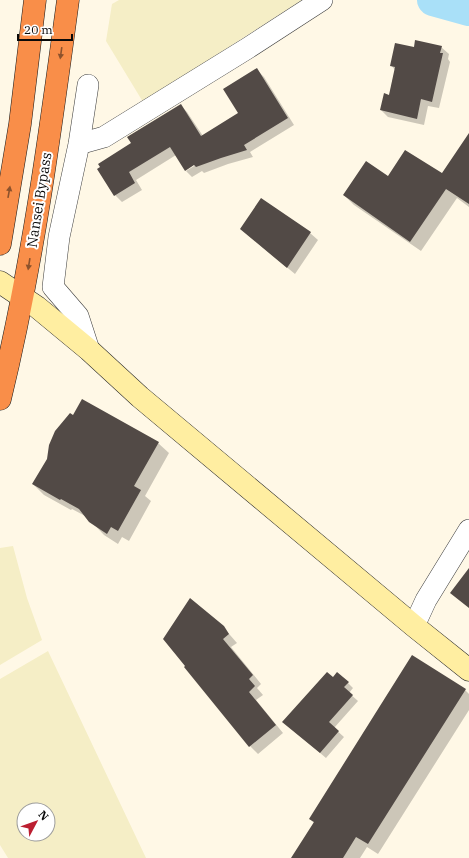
<svg xmlns="http://www.w3.org/2000/svg" width="469" height="858" font-family="'IBM Plex Serif',serif">
<rect width="100%" height="100%" fill="#fff8e6"/>
<path fill="#f5eec6" fill-rule="evenodd" d="M119 0H302L143 102 106 41 112 4Z
M13 546 27 598 42 640 0 665V548Z
M48 651 146 858H8L0 845V679ZM24 810H48V834H24Z"/>
<path fill="#0003" d="M441 47 449 54 448 59 450 62 439 108 428 106 424 125 388 117 381 110 389 96 395 70 391 65 414 48Z
M257 70 264 77 294 125 250 152 253 157 228 164 204 173 202 171 192 177 186 171 199 163 176 155 136 180 142 190 122 202 115 195 132 143 180 105 187 112 203 136 240 113Z
M469 135V207L457 198 421 251 354 205 344 195 388 177 442 174Z
M310 233 318 240 295 274 249 236Z
M158 443 169 453 145 496 151 501 129 541 122 537 118 544 104 535 87 517 72 509 71 510 44 495 33 484Z
M223 627 237 643 231 647 261 684 257 688 263 695 256 700 283 733 258 754 250 746 185 667Z
M333 679 348 683 353 688 349 693 358 701 334 728 344 737 326 758 289 727Z
M465 690 469 694V710L378 854 367 847 360 858H293L314 823 310 819Z"/>
<g fill="none" stroke-linecap="round" stroke-linejoin="round">
<path stroke="#a9e0f8" stroke-width="32" d="M433 0 469 10"/>
</g>
<path fill="#524a46" d="M415 40 442 46 440 53H443L432 102 421 99 417 119 380 110 384 93 389 95 395 67 390 66 395 43 414 47Z
M257 68 288 118 244 145 247 150 221 158 196 167 194 165 185 171 170 147 129 172 135 183 114 196 97 169 100 167 98 164 131 143 127 137 181 104 201 136 238 113 223 89Z
M469 133V204L446 189 410 242 343 195 366 161 388 176 405 150 442 173Z
M261 198 311 232 287 268 240 229Z
M82 399 159 442 134 486 141 490 118 531 111 527 107 534 89 522 79 509 61 499 60 500 32 484 47 459 49 445 55 431 70 413 73 415Z
M469 568V608L450 593Z
M190 598 224 626 229 634 223 639 253 675 249 679 255 686 249 692 276 725 249 747 184 667 185 666 163 639Z
M412 655 466 689 368 844 356 837 343 858H291L314 822 309 819 314 811Z
M327 672 333 677 337 672 349 682 344 687 353 695 329 722 339 731 320 753 282 722Z"/>
<g fill="none" stroke-linecap="round" stroke-linejoin="round">
<defs>
<path id="street" d="M88 85 79 144 59 237 53 287 78 316 89 350
M79 144 104 137 248 48 322 0
M414 626 426 600 469 530"/>
<path id="secondary" d="M0 282 37 307 89 350 140 397 414 626 469 670"/>
<path id="highway" d="M0 244 20 124 35 0
M0 399C32 268 50 134 68 0"/>
</defs>
<use href="#street" stroke="#3c3c3c" stroke-width="22"/>
<use href="#secondary" stroke="#2b2b2b" stroke-width="23"/>
<use href="#highway" stroke="#1a1a1a" stroke-width="23"/>
<use href="#street" stroke="#fff" stroke-width="21"/>
<use href="#secondary" stroke="#ffeea1" stroke-width="22"/>
<use href="#highway" stroke="#f98e49" stroke-width="22"/>
</g>
<defs><path id="oneway-solid" d="M-6-.8H1V-3.2L6.5 0L1 3.2V.8H-6Z"/></defs>
<g fill="#8d522c">
<use href="#oneway-solid" transform="translate(61 53) rotate(98)"/>
<use href="#oneway-solid" transform="translate(9 192) rotate(-80)"/>
<use href="#oneway-solid" transform="translate(29 264) rotate(99)"/>
</g>
<g text-anchor="middle" stroke-width="4" stroke-linejoin="round" paint-order="stroke">
<g font-size="14" fill="#090909" stroke="#fff">
<text transform="translate(39 200) rotate(-81)" y="5">Nansei Bypass</text>
</g>
</g>
<g transform="translate(36 822) rotate(49)"><circle r="19" fill="#ffffff" stroke="#9d9d9d"/>
<path d="M0-3L7 15L0 10L-7 15Z" fill="#bc1f31"/>
<text y="-6" font-size="11" font-weight="bold" text-anchor="middle" fill="#090909">N</text>
</g>
<path d="M18 34v6h54v-6" fill="none" stroke="#090909" stroke-width="2"/>
<text x="24" y="34" font-size="12" fill="#090909" stroke="#ffffff" stroke-width="3" paint-order="stroke">20 m</text>
</svg>
